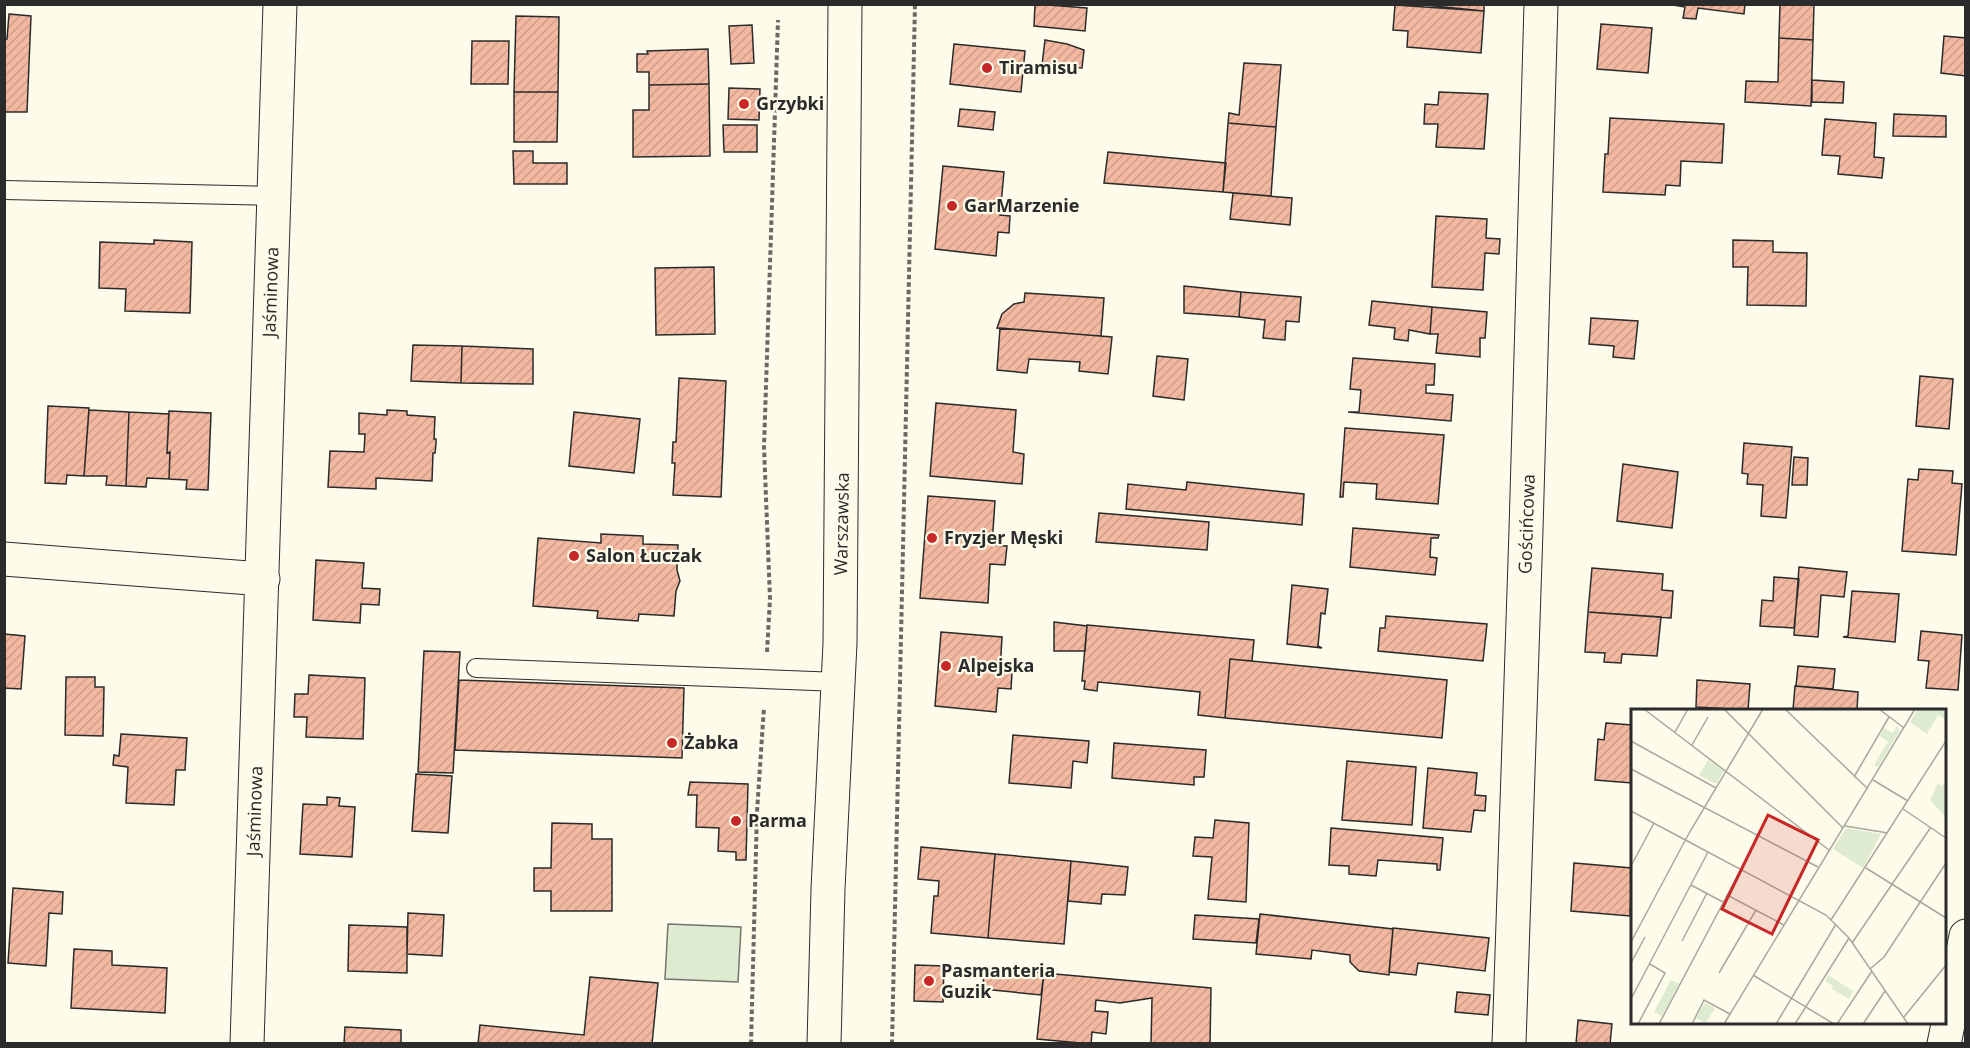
<svg xmlns="http://www.w3.org/2000/svg" width="1970" height="1048" font-family="'Open Sans',sans-serif">
<defs>
<pattern id="building-hatch" width="6" height="6" patternUnits="userSpaceOnUse" patternTransform="scale(1.5)"><rect width="6" height="6" fill="#f2b8a0"/><path d="M-1 1l2-2M0 6l6-6M5 7l2-2" fill="none" stroke="#d09e8a"/></pattern>
</defs>
<rect width="100%" height="100%" fill="#fdfbea"/>
<path fill="#deebd1" stroke="#74746e" stroke-width="1.5" d="M668 924 741 927 738 982 665 979Z"/>
<path fill="url(#building-hatch)" stroke="#2b2b2b" stroke-width="1.5" d="M1035 4 1087 8 1085 31 1034 26Z
M1415 4H1484V11Z
M1667 4H1745L1744 14 1698 8 1696 19 1683 18 1685 7Z
M1780 4H1814L1813 40 1779 38Z
M1395 5 1484 11 1481 53 1407 47 1408 31 1393 30Z
M9 14 31 16 27 112H4V39H7Z
M516 16 559 17 558 92H514Z
M1601 24 1652 28 1648 73 1597 69Z
M752 25 754 63 731 64 729 26Z
M1944 36 1966 38V76L1941 73Z
M1779 38 1813 40 1811 106 1745 102 1746 81 1778 82Z
M1045 40 1067 44 1084 50 1082 68 1042 65Z
M472 41H509L508 84H471Z
M954 44 1025 51 1021 92 950 84Z
M708 49 709 84 649 85V72H637V54H648L647 51Z
M1244 63 1281 65 1276 127 1228 123 1229 113 1239 115Z
M1812 80 1844 82 1843 103 1812 102Z
M709 84 710 156 633 157V110H649V85Z
M729 88 760 89 759 120 728 119Z
M514 92H558L557 142H514Z
M1439 92 1488 94 1484 149 1436 147 1438 124H1424L1425 104 1438 105Z
M960 109 995 112 993 130 958 126Z
M1894 114 1946 116V137L1893 136Z
M1610 118 1724 124 1722 163 1681 161 1680 186 1666 185 1665 195 1603 192 1605 154H1608Z
M1825 119 1876 123 1874 157 1884 158 1882 178 1838 174 1840 156 1822 155Z
M1228 123 1276 127 1271 196 1223 192Z
M723 125H757V152H724Z
M513 151H533V163H567V184H514Z
M1108 152 1226 163 1223 192 1104 183Z
M943 166 1004 172 1000 215 1010 216 1009 233 998 232 996 256 935 249Z
M1233 193 1292 198 1290 225 1230 219Z
M1436 216 1487 219 1486 238 1500 239 1499 254 1485 253 1483 290 1432 287Z
M154 240 192 242 190 313 125 311 126 289 99 288 100 242 154 244Z
M1733 240 1773 241V252L1807 253 1806 306 1747 305 1748 267H1733Z
M714 267 715 334 656 335 655 268Z
M1184 286 1241 292 1239 317 1184 313Z
M1241 292 1301 297 1299 322 1286 321 1285 340 1263 338 1265 320 1239 317Z
M1025 293 1104 298 1101 336 997 328 1002 314 1014 304 1024 302Z
M1372 301 1432 307 1430 334 1409 330 1408 341 1394 339 1395 328 1369 325Z
M1432 307 1487 312 1485 338H1480V357L1436 353 1438 334H1430Z
M1591 318 1638 321 1634 359 1613 357 1614 346 1589 344Z
M1000 328 1112 337 1108 374 1079 371 1080 362 1029 359 1027 373 997 370Z
M413 345 462 346 461 383 411 381Z
M462 346 533 349V384L461 383Z
M1157 356 1188 359 1184 400 1153 396Z
M1353 358 1435 364 1434 385H1426V393L1453 395 1451 421 1348 412H1359L1361 390 1350 389Z
M1920 376 1953 379 1949 429 1916 426Z
M679 378 726 381 721 497 673 495 675 463H672L673 442H676Z
M936 403 1016 410 1013 452 1024 454 1022 484 930 476Z
M48 406 89 408 84 476 67 475 66 484 45 483Z
M89 410 129 412 126 486 106 485 107 476H84Z
M387 410 407 411V415L435 417 434 439H436V444L435 453H433L432 481 376 478V489L328 487 330 451 364 452 365 434H359V413L387 415Z
M169 411 211 413 208 490 186 489 187 480 169 479 170 452 167 453Z
M129 412 169 414 167 453 170 452 169 479 147 478 146 487 126 486Z
M574 412 640 419 634 473 569 466Z
M1345 428 1444 435 1438 504 1376 499 1377 484 1344 482 1343 497H1340Z
M1744 443 1792 447 1786 518 1761 516 1763 485 1747 484 1748 474 1742 473Z
M1794 457 1808 458 1807 485H1792Z
M1623 464 1678 472 1672 528 1617 521Z
M1919 469 1953 471 1952 483 1962 484 1956 555 1902 551 1908 479 1918 480Z
M1187 482 1304 494 1302 525 1126 509 1128 484 1186 490Z
M928 496 995 501 992 545 1007 546 1005 565 990 564 988 603 920 598Z
M1099 513 1209 522 1207 550 1096 542Z
M1353 528 1439 535 1438 538H1431L1430 557 1437 558 1435 575 1350 567Z
M601 534 643 536V544L678 545 677 570 680 581 676 591 674 616 639 614 638 621 597 618 598 611 533 606 538 538 601 543Z
M316 560 364 563 362 588 380 589 379 605 361 604 360 623 313 620Z
M1799 567 1847 572 1844 597 1821 595 1818 637 1794 635Z
M1592 568 1663 574 1662 590 1673 591 1671 618 1588 612Z
M1774 577 1799 579 1794 628 1760 626 1762 600 1773 601Z
M1292 585 1328 589 1325 614 1321 613 1318 646 1322 648 1287 644Z
M1852 591 1899 594 1895 642 1843 637 1848 636Z
M1588 612 1661 617 1657 656 1622 654 1621 663 1604 662 1605 653 1585 652Z
M1386 616 1487 624 1483 661 1378 651 1380 628H1385Z
M1054 622 1087 626 1085 651H1054Z
M1087 625 1254 640 1252 661 1230 659 1225 718 1198 715 1200 692 1098 682 1097 691 1084 689 1085 681H1082Z
M1921 631 1962 635 1958 690 1926 688 1929 661 1918 660Z
M941 632 1002 637 1000 672 1012 673 1011 689 998 688 996 712 935 706Z
M4 634 25 636 21 689 4 688Z
M424 651 460 652 453 773 418 772Z
M1230 659 1447 680 1442 738 1225 718Z
M1798 666 1835 669 1833 689 1796 686Z
M309 675 365 678 363 739 306 737 307 717H294L295 694H308Z
M66 677H95V687H104L103 736 65 735Z
M459 680 684 688 682 758 455 750Z
M1697 680 1750 684 1748 710 1696 707Z
M1795 686 1858 692 1857 710H1793Z
M1606 723 1632 725V783L1595 780 1598 739 1604 740Z
M121 734 187 738 185 770H176L174 805 126 803 128 767 113 765 114 755 119 756Z
M1013 735 1089 741 1087 763 1073 761 1071 788 1009 783Z
M1114 743 1206 750 1204 777H1194V785L1112 778Z
M1347 761 1416 767 1412 825 1342 820Z
M1428 768 1477 773 1475 795 1486 796 1485 811 1474 810 1471 832 1423 828Z
M416 774 452 776 448 833 412 831Z
M690 782 748 784 746 860H736V852L718 851 719 828 696 827 697 795H688Z
M327 797 340 798 339 806 355 807 352 857 300 854 303 804 327 805Z
M1215 820 1249 823 1246 902 1208 899 1212 857 1193 856 1195 837 1213 838Z
M552 823 592 824V839H612V911H551V891H534V868H551Z
M1331 828 1443 838 1440 870H1437V864L1378 860 1376 876 1349 874V866L1329 865Z
M921 847 995 854 988 938 931 933 934 896H938L939 881 918 879Z
M995 854 1071 861 1064 944 988 938Z
M1071 861 1128 867 1125 895 1102 894 1101 904 1068 901Z
M1574 863 1632 868 1630 916 1571 911Z
M13 888 63 892 62 914 49 913 46 966 8 963Z
M408 913 444 915 442 956 407 954Z
M1260 914 1393 929 1389 975 1359 971 1350 962V955L1312 950 1311 959 1256 954Z
M1195 915 1259 919 1256 943 1193 939Z
M349 925 407 927V973L348 971Z
M1393 928 1489 938 1485 971 1418 963 1416 975 1389 972Z
M74 949 112 951V965L167 968 165 1013 71 1008Z
M915 965 944 966 943 1002 914 1001Z
M984 967 1044 973 1041 995 983 989Z
M1044 973 1211 988 1210 1044H1151L1152 998 1120 1003 1096 1000 1095 1011 1108 1012 1106 1034 1092 1032 1091 1044 1037 1039Z
M590 977 658 983 652 1044H478L480 1025 584 1035Z
M1457 992 1490 995 1488 1015 1455 1012Z
M1578 1020 1612 1024 1610 1044H1576Z
M345 1027 401 1030V1044H344Z"/>
<g fill="none" stroke-linecap="round" stroke-linejoin="round">
<defs>
<path id="service" d="M4 190 274 196
M476 668 839 682"/>
<path id="minor" d="M4 559 263 579
M247 1044 280 4
M1509 1044 1526 530 1541 4
M1944 1044 1966 936"/>
<path id="tertiary" d="M824 1044 828 889 840 643 845 4"/>
</defs>
<use href="#service" stroke="#2b2b2b" stroke-width="20"/>
<use href="#minor" stroke="#2b2b2b" stroke-width="35"/>
<use href="#tertiary" stroke="#2b2b2b" stroke-width="35"/>
<path stroke="#6a6964" stroke-width="4" stroke-dasharray="4.5 3" stroke-linecap="butt" d="M767 652 770 599 764 447 778 20
M751 1044 757 812 764 707
M892 1044 915 4"/>
<use href="#service" stroke="#fdfbea" stroke-width="18"/>
<use href="#minor" stroke="#fdfbea" stroke-width="33"/>
<use href="#tertiary" stroke="#fdfbea" stroke-width="33"/>
</g>
<g fill="#c62828" stroke="#fdfbea" stroke-width="2">
<circle cx="987" cy="68" r="6"/>
<circle cx="744" cy="104" r="6"/>
<circle cx="952" cy="206" r="6"/>
<circle cx="932" cy="538" r="6"/>
<circle cx="574" cy="556" r="6"/>
<circle cx="946" cy="666" r="6"/>
<circle cx="672" cy="743" r="6"/>
<circle cx="736" cy="821" r="6"/>
<circle cx="929" cy="981" r="6"/>
</g>
<g text-anchor="middle" stroke-width="4.5" stroke-linejoin="round" paint-order="stroke">
<g font-size="18" font-weight="bold" fill="#2b2b2b" stroke="#fdfbea" text-anchor="start">
<text x="999" y="74">Tiramisu</text>
<text x="756" y="110">Grzybki</text>
<text x="964" y="212">GarMarzenie</text>
<text x="944" y="544">Fryzjer Męski</text>
<text x="586" y="562">Salon Łuczak</text>
<text x="958" y="672">Alpejska</text>
<text x="684" y="749">Żabka</text>
<text x="748" y="827">Parma</text>
<text x="941" y="977">Pasmanteria<tspan x="941" dy="21">Guzik</tspan></text>
</g>
<g font-size="18" fill="#2b2b2b" stroke="#fdfbea">
<text transform="translate(271 292) rotate(-88)" y="6">Jaśminowa</text>
<text transform="translate(842 524) rotate(-89)" y="6">Warszawska</text>
<text transform="translate(1527 524) rotate(-88)" y="6">Gościńcowa</text>
<text transform="translate(255 811) rotate(-88)" y="6">Jaśminowa</text>
</g>
</g>
<g transform="translate(1631 709)">
<rect width="315" height="315" fill="#fdfbea"/>
<path d="M287 0H315V11L307 6 296 25 279 13ZM266 17 269 21 247 58 243 56 257 33 249 27 253 19 262 24ZM77 51 93 62 85 75 68 66ZM215 119 250 125 232 159 202 140ZM197 266 222 282 218 290 201 280 202 277 194 272ZM40 271 48 275 31 307 23 303ZM73 294 84 299 75 314 65 309Z" fill="#deebd1"/>
<path d="M315 72V109L299 91 307 74 311 77Z" fill="#deebd1"/>
<path fill="none" stroke="#a9a89e" stroke-width="1.5" d="M13 0 198 141M93 0 212 119M154 0 237 80M248 0 273 19M44 23 57 0M0 32 85 79M61 36 77 8M0 60 187 158M223 68 258 8M242 71 277 92M272 100 315 129M0 102 195 206 218 229 277 315M214 117 257 124M0 157 23 114M235 159 315 209M60 176 92 193M96 186 153 216M200 211 315 32M51 232 76 184M0 233 57 126 132 0M221 234 300 118M0 254 14 228M239 260 253 248 315 154M88 264 125 201M122 266 203 315M0 290 77 143M273 308 315 256M7 315 34 264 19 255M28 315 110 160M61 315 73 291 99 305M93 315 284 0M145 315 205 215M164 315 218 229M206 315 241 262M232 315 254 282"/>
<path fill="#c62828" fill-opacity="0.15" stroke="#c62828" stroke-width="3" d="M137 106 187 131 141 225 91 200Z"/>
<rect width="315" height="315" fill="none" stroke="#2b2b2b" stroke-width="3"/>
</g>
<rect width="1970" height="1048" fill="none" stroke="#2b2b2b" stroke-width="12"/>
</svg>
